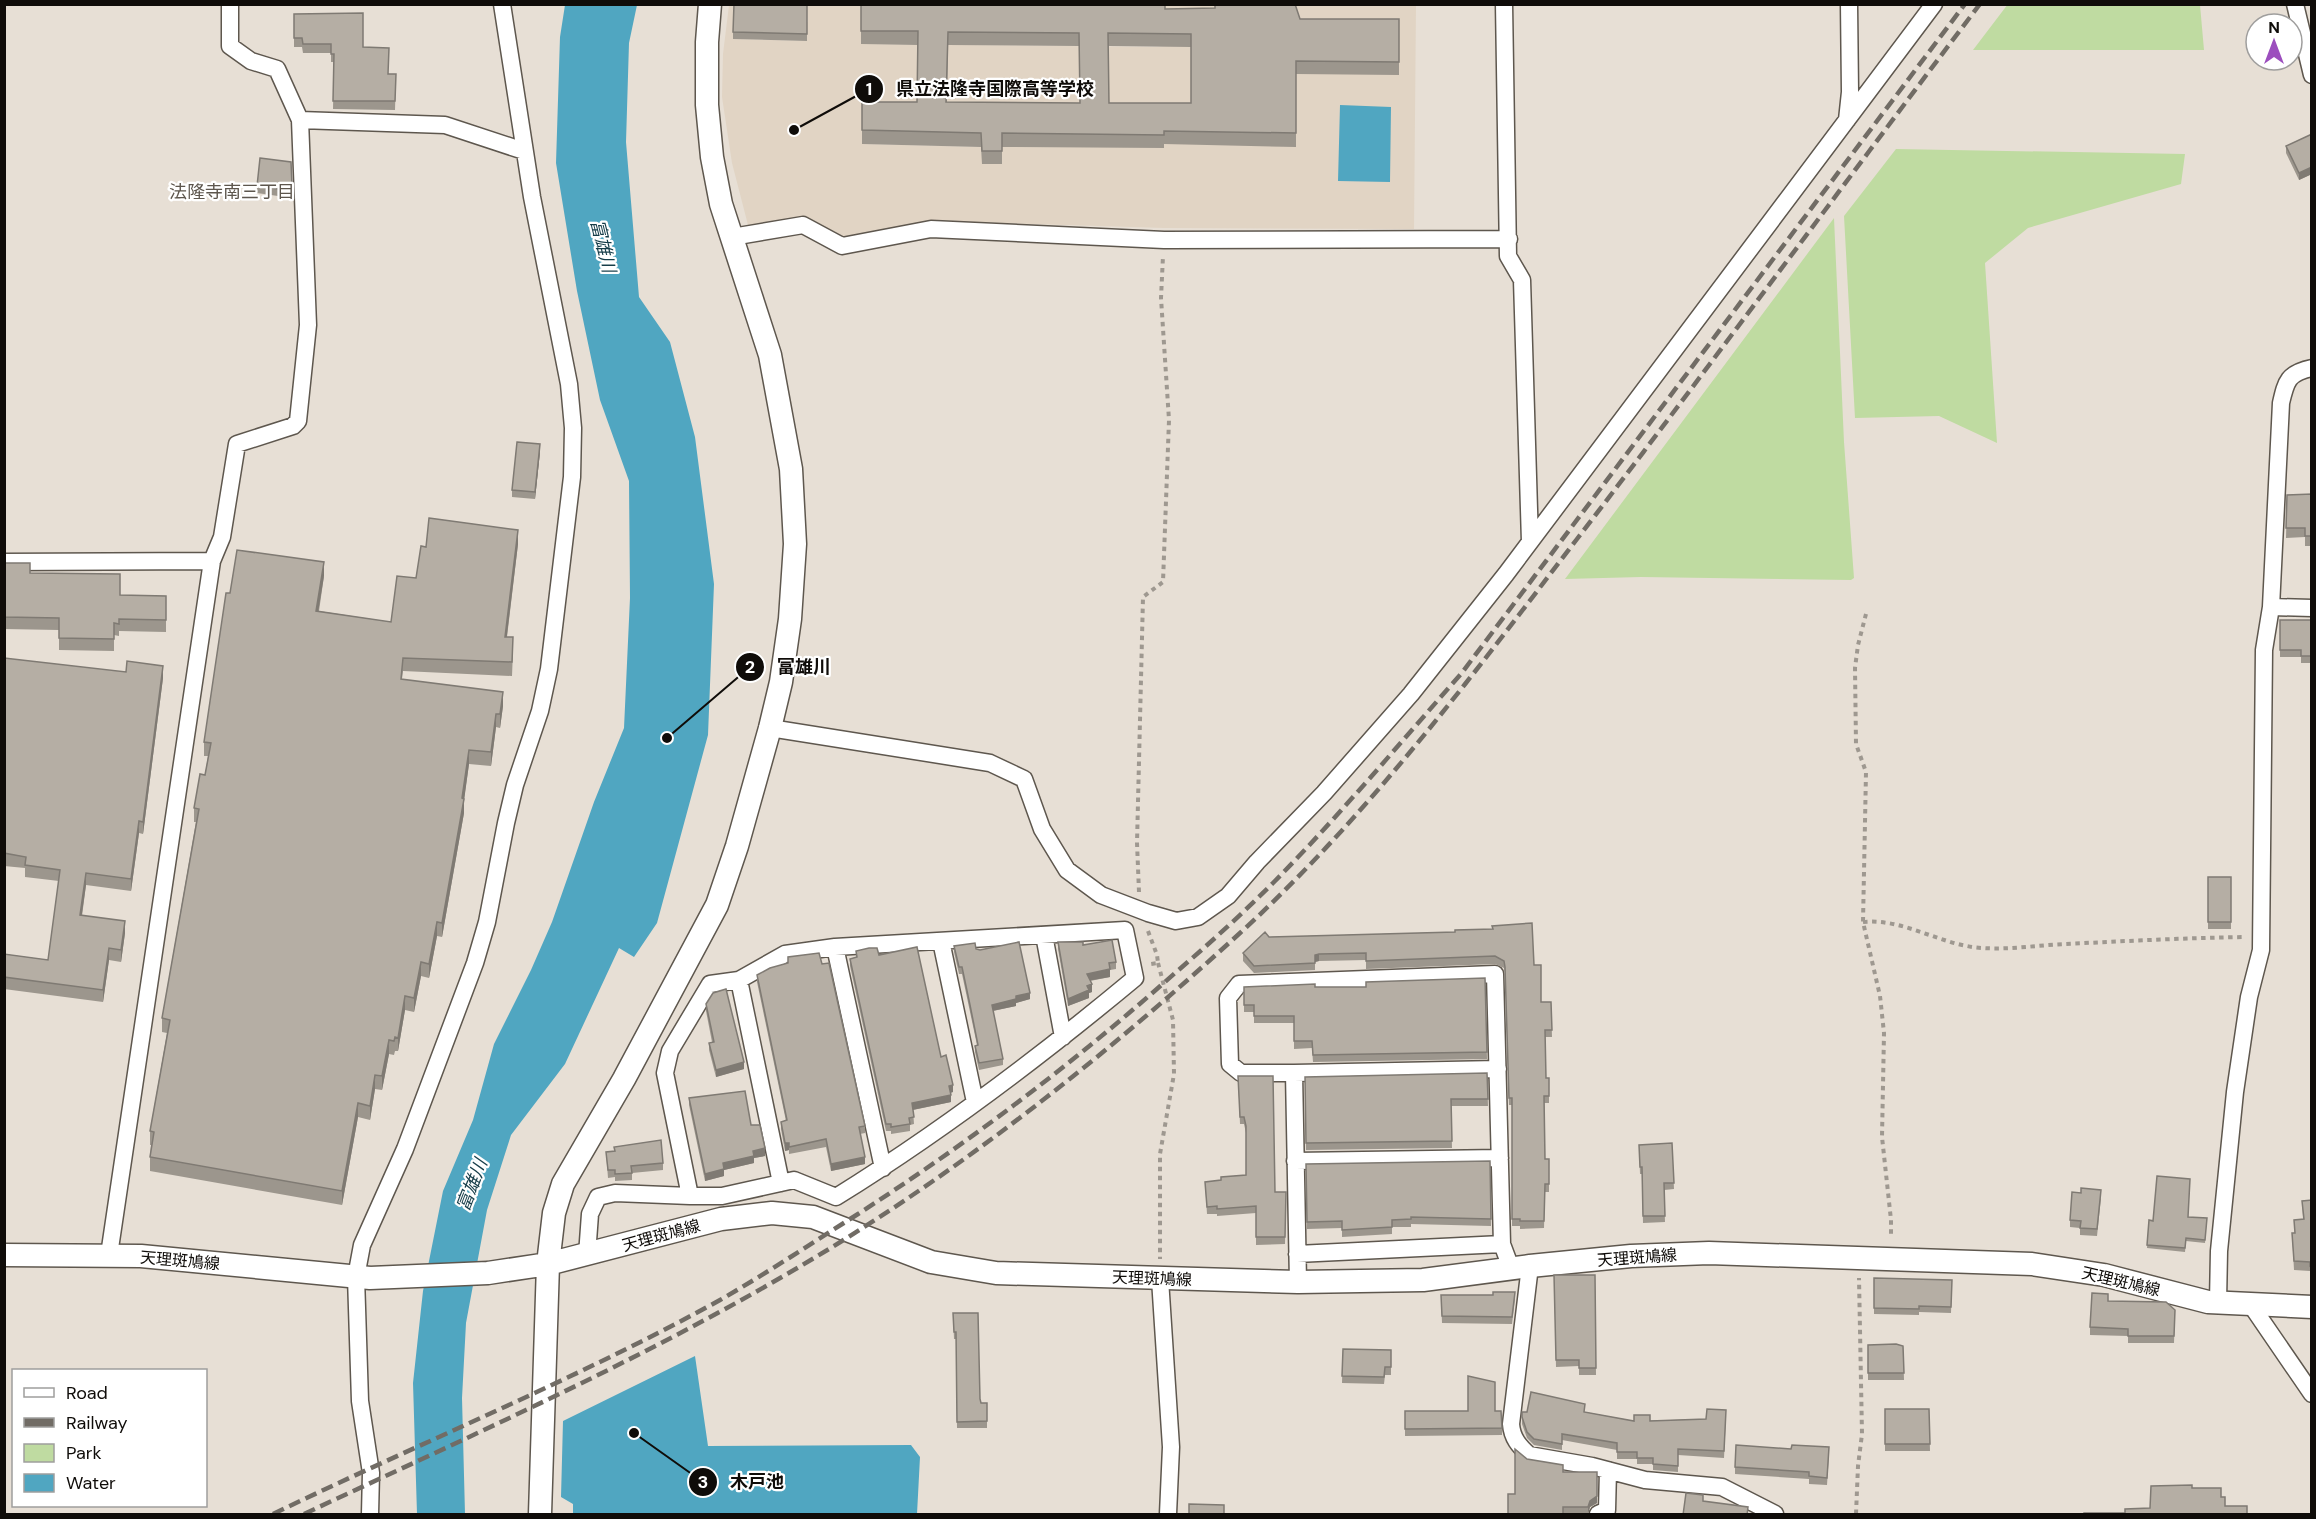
<svg xmlns="http://www.w3.org/2000/svg" width="2316" height="1519" font-family="'DM Sans','Noto Sans JP',sans-serif">
<rect width="100%" height="100%" fill="#e7dfd5"/>
<path fill="#e1d4c4" fill-rule="evenodd" d="M729 5H1416L1414 229 1164 228 935 221 843 238 807 217 748 225 732 163 722 97 723 54ZM735 8 807 9 808 22H735ZM861 12 1165 47 861 44ZM734 27 807 28V41L733 39ZM862 115 1164 117V147H1002L983 164 981 147 862 144Z"/>
<path fill="#bfdba1" d="M2008 4 2200 5 2204 50H1973Z
M1896 149 2185 154 2181 184 2028 228 1985 263 1997 443 1939 416 1855 418 1844 216Z
M1834 218 1844 442 1854 578 1851 580 1641 577 1565 579Z"/>
<path fill="#50a6c1" d="M565 5H637L629 43 626 142 639 297 670 342 695 437 714 584 708 735 657 923 634 957 619 948 565 1064 511 1135 487 1210 466 1323 462 1398 465 1514H417L413 1383 423 1291 443 1191 473 1120 494 1044 531 970 552 922 594 802 624 728 630 598 629 481 600 400 577 291 556 163 560 37Z
M1340 105 1391 107 1390 182 1338 181Z
M695 1356 708 1446 911 1445 920 1457 917 1514H573V1504L561 1497 563 1421Z"/>
<g fill="none" stroke-linecap="round" stroke-linejoin="round">
<defs>
<path id="street" d="M1504 4 1508 256 1522 280 1530 542
M2295 4 2312 75
M300 120 445 125 524 151
M1847 120 1850 92 1849 4
M732 237 803 225 842 246 931 229 1164 240 1509 239
M4 562 212 561 222 537 237 444 293 426 298 421 308 325 300 120 277 69 251 61 230 46V4
M2271 607 2312 608
M770 728 990 763 1024 779 1042 829 1067 870 1101 895 1148 913 1176 921 1198 917 1228 896 1257 862 1324 793 1411 694 1506 574 1934 4
M1044 935 1063 1037
M941 941 975 1102
M835 947 883 1168
M739 980 781 1183
M1294 1073 1498 1069
M1295 1161 1500 1158
M1297 1254 1502 1244
M109 1255 212 561
M587 1255 590 1214 598 1197 615 1193 690 1196 665 1073 670 1051 710 984 739 980 785 954 835 947 1125 930 1135 978C1040 1057 941 1132 836 1197L794 1180 722 1196H690
M1530 1266 1511 1424C1512 1438 1519 1446 1529 1455L1592 1466 1645 1480 1722 1487 1775 1514
M1160 1279 1171 1447 1168 1514
M1298 1282 1294 1073H1241L1230 1064 1228 998 1239 984 1495 974 1502 1244 1511 1268
M2218 1302 2219 1251 2235 1092 2249 997 2261 950 2264 650 2271 607 2281 403C2286 381 2288 373 2312 368
M2251 1305 2312 1394
M370 1514 371 1473 360 1401 356 1277 362 1245 405 1149 475 963 487 922 506 823 515 785 540 711 549 669 572 477 573 428 569 384 532 197 502 4
M1598 1514 1607 1510 1608 1470"/>
<path id="secondary" d="M4 1255 141 1256 370 1278 488 1273 548 1264 721 1219 772 1213 813 1217 931 1262 996 1273 1298 1282 1423 1280 1530 1266 1631 1256 1709 1253 2032 1264 2104 1275 2208 1302 2312 1307
M540 1514 548 1264 554 1213 563 1184 624 1079 717 905 737 846 770 728 781 682 790 619 795 544 791 469 770 355 721 204 712 157 707 105V42L710 4"/>
</defs>
<use href="#street" stroke="#5e574e" stroke-width="19"/>
<use href="#secondary" stroke="#5e574e" stroke-width="25"/>
<path stroke="#9e9890" stroke-width="4" stroke-dasharray="4.5 4.5" stroke-linecap="butt" d="M1866 614 1858 645 1855 668 1856 744 1866 772 1863 922 1880 996 1884 1033 1882 1137 1891 1220V1238
M1139 892 1137 843 1143 597 1163 582 1169 420 1161 298 1163 256
M1863 922C1905 918 1941 946 1983 948 2010 950 2039 945 2066 944 2126 941 2185 938 2245 937
M1148 931 1157 955 1158 963 1151 964
M1158 963 1173 1020 1174 1074 1160 1154V1259
M1856 1514 1858 1466 1862 1434 1859 1278"/>
<use href="#street" stroke="#fff" stroke-width="16"/>
<use href="#secondary" stroke="#fff" stroke-width="22"/>
<path stroke="#716c65" stroke-width="4.5" stroke-dasharray="12 6" stroke-linecap="butt" d="M273 1514C422 1442 575 1380 720 1300 767 1273 812 1243 858 1214 971 1141 1075 1062 1175 973 1209 944 1242 914 1273 883 1339 816 1399 744 1461 674L1965 4
M304 1514C481 1431 662 1351 829 1249 976 1159 1113 1049 1240 933 1368 816 1472 676 1577 539 1713 362 1845 182 1980 4"/>
</g>
<path fill="#9c968d" fill-rule="evenodd" d="M807 4V41L733 39V32Z
M861 4 1165 9 1300 19H1399V75L1296 74V147L1164 144V148L1002 147V164H982L981 147 862 144V102H917L918 45 861 44ZM948 45 1079 46 1080 103 947 102ZM1108 46 1191 47V103H1109Z
M294 14 363 47 389 74H396L395 110 333 109 334 62H331V53H303L302 47H294Z
M2312 134V174L2299 180 2286 153V146Z
M291 162 292 193H286L285 197 257 193V186Z
M540 452 535 499 512 497V490Z
M2312 494V546H2305V537L2286 538 2287 495Z
M518 544 507 637 513 651 512 676 403 671 402 679 503 706 500 728 496 727 491 766 469 764 464 799V813L442 937 437 936 429 978 421 976 414 1012 405 1010 398 1051H395L394 1055 389 1054 382 1090 375 1089 370 1120 358 1117 342 1205 150 1171V1157L151 1145H150V1131L167 1033 162 1032V1018L196 822H194V808L205 775 208 756H204V742L324 576 319 611 391 622 416 578 426 547Z
M4 563 30 573 120 595 166 596V632L119 631V636L114 635V651L59 650V630L4 629Z
M2280 620H2312V663H2301V657H2280Z
M4 658 163 678 143 834 139 833 131 891 86 885 82 916 125 933 121 962 109 960 103 1002 4 989V954L48 960 59 881 25 877V868L4 866Z
M2208 877H2231V929H2208Z
M1455 932 1534 965 1541 1002H1551L1552 1037H1545L1546 1078H1549V1103H1544L1545 1159 1549 1166V1192H1545L1544 1228 1520 1229V1226H1512V1105H1509L1505 974 1504 968 1495 964 1366 969V960L1319 961 1315 962V970L1254 973 1243 961V953L1269 937Z
M1058 942 1083 945 1116 962V969L1110 970V977L1090 981 1092 992 1089 993V998L1068 1006 1058 949Z
M954 946 976 949 1030 999 1016 1003V1006L993 1011 1003 1059V1065L979 1070 975 1052V1046L977 1045 962 974H959L954 952Z
M856 951 879 955 941 1057 953 1092 950 1093 951 1102 913 1110 914 1124 910 1125V1131L891 1134V1131H886L850 966V959L856 957Z
M757 975 865 1126V1133L860 1134 865 1164 831 1171 826 1147 789 1154V1150L785 1151 781 1129V1122L786 1121 757 982Z
M1485 978 1487 1059 1313 1062 1312 1048 1294 1049V1023H1254V1012H1244V987H1366Z
M706 1004 744 1069 716 1077 709 1050V1043L712 1042 706 1011Z
M1487 1073 1488 1106H1451L1452 1148 1306 1150 1305 1077Z
M1238 1076 1275 1192H1286L1285 1244 1256 1245V1213L1217 1216V1214H1207L1205 1182 1221 1180 1246 1175V1133L1244 1124H1240Z
M689 1098 765 1156 754 1158V1163L724 1170V1176L705 1181 689 1105Z
M1672 1143 1674 1189 1664 1190 1665 1222 1643 1223 1642 1174H1640L1639 1145Z
M606 1152 663 1163V1170L632 1173V1180L615 1181V1177L608 1178Z
M1490 1161 1491 1226 1411 1224V1227H1392V1234L1342 1237V1228L1307 1229 1306 1164Z
M2101 1198 2097 1236 2080 1235V1228L2070 1227V1220Z
M2312 1200V1274H2310V1271L2294 1270 2292 1233H2295L2294 1220 2303 1219 2302 1201Z
M2188 1217 2207 1218 2205 1243 2186 1241 2185 1252 2147 1248 2149 1220Z
M1554 1275H1595L1596 1375H1579V1366L1556 1367Z
M1874 1278 1952 1280 1951 1313 1919 1312V1315L1874 1314Z
M1441 1295 1515 1299 1512 1324 1442 1323Z
M2108 1301 2175 1310 2174 1343H2128V1336L2090 1335V1327Z
M953 1313 981 1403H987V1428H957L956 1339H954Z
M1868 1345 1903 1346 1904 1380H1868Z
M1343 1349 1391 1350V1375H1385L1384 1384 1342 1383Z
M1885 1409H1929L1930 1451H1885Z
M1405 1411H1495L1502 1428V1435L1405 1436Z
M1585 1412 1634 1421 1706 1419 1726 1416 1724 1458 1678 1455V1472L1653 1470V1464H1637V1459H1617V1450L1562 1440V1450L1534 1445 1527 1438 1522 1424V1417Z
M1829 1454 1827 1485 1809 1484V1479L1735 1474V1467Z
M1527 1459 1563 1472 1597 1503 1590 1507 1588 1514H1563Z"/>
<path fill="#7f7a73" d="M2312 167V174L2299 180V173Z
M540 444V452L535 499V492Z
M518 530V544L505 651V637Z
M324 562V576L316 625V611Z
M163 666V678L143 834V822Z
M503 692V706L500 728V714Z
M496 714V727L491 766V752Z
M469 750V764L464 801V799V813L442 937V923Z
M139 821V833L131 891V879Z
M86 873V885L80 927V915Z
M125 921V933L121 962V950Z
M437 922V936L429 978V964Z
M109 948V960L103 1002V990Z
M1319 954V961L1315 962V955Z
M421 962V976L414 1012V998Z
M1110 969V977L1087 981V974Z
M1092 984V992L1089 993V998L1068 1006V999Z
M1030 993V999L1016 1003V1006L992 1011V1005L1016 996Z
M405 996V1010L398 1051V1038Z
M389 1040V1054L382 1090V1076Z
M744 1062V1069L716 1077V1070Z
M375 1075V1089L370 1120V1106Z
M953 1085V1092L949 1093V1086Z
M951 1095V1102L912 1110V1103Z
M358 1103V1117L342 1205V1191Z
M785 1143H789V1150L785 1151Z
M765 1148V1156L754 1158V1163L724 1170V1176L705 1181V1174L723 1163 753 1151Z
M865 1157V1164L831 1171V1164Z
M1597 1472V1503L1590 1507 1588 1514V1507Z"/>
<path fill="#b5aea4" stroke="#7f7a73" stroke-width="1.5" fill-rule="evenodd" d="M734 4H807V34L733 32Z
M861 4H1165V9L1215 8V4H1295L1300 19H1399V62L1296 61V133L1164 131V135L1002 133V151H982L981 133 862 130V102H917L918 31H861ZM948 32 1079 33 1080 103 946 102ZM1108 33 1191 34V103H1109Z
M363 13V47L389 48 388 74H396L395 101H333L334 54H331V44H303L302 38H294V14Z
M2312 134V167L2299 173 2286 146Z
M260 158 291 162 292 186H286L285 190 257 186Z
M517 442 540 444 535 492 512 490Z
M2312 494V536H2305V528H2286L2287 495Z
M429 518 518 530 505 637H513L512 662 403 658 401 679 503 692 500 714H496L491 752 469 750 462 798 464 799 442 923 437 922 429 964 421 962 414 998 405 996 398 1038 395 1037 394 1041 389 1040 382 1076 375 1075 370 1106 358 1103 342 1191 150 1157 154 1132 150 1131 170 1020 162 1018 199 809 194 808 200 774 205 775 211 743 204 742 226 593H230L237 550 324 562 316 611 391 622 397 576 416 578 421 546 426 547Z
M4 563H30V573L120 574V595L166 596V620L119 619V624L114 623V639L59 638V618L4 617Z
M2280 620H2312V656H2301V650H2280Z
M4 658 126 672 127 661 163 666 143 822 139 821 131 879 86 873 80 915 125 921 121 950 109 948 103 990 4 977V954L48 960 60 870 25 865 26 857 4 853Z
M2208 877H2231V922H2208Z
M1532 923 1534 965H1541V1002H1551L1552 1030H1545L1546 1078H1549V1096H1544L1545 1159H1549V1184H1545L1544 1221H1520V1219H1512V1098H1509L1505 967 1504 961 1495 956 1366 961V953L1319 954 1315 955V963L1254 966 1243 953 1265 932 1269 937 1455 932V930L1493 929 1492 926Z
M1112 940 1116 962 1109 963 1110 969 1087 974 1092 984 1087 986 1089 990 1068 999 1058 942H1083V945Z
M1019 942 1030 993 1016 996V999L992 1005 1003 1059 979 1063 975 1046 978 1045 970 1005 962 967H959L954 946 975 943 976 949 980 950Z
M917 947 941 1057 946 1055 953 1085 949 1086 951 1095 912 1103 914 1117 909 1118 910 1124 891 1127V1124H886L850 959 857 957 856 951 869 948H877L879 955Z
M819 953 822 964 829 963 865 1126 859 1127 865 1157 831 1164 826 1139 789 1147V1143H785L781 1122 787 1120 757 975 770 968 788 963V957Z
M1485 978 1487 1052 1313 1055 1312 1041H1294V1016H1254V1005H1244V987L1315 984V987H1366V982Z
M726 989 744 1062 716 1070 709 1043 714 1042 706 1004 713 993Z
M1487 1073 1488 1099H1451L1452 1141 1306 1143 1305 1077Z
M1238 1076H1273L1275 1192H1286L1285 1237H1256V1206L1217 1209V1206L1207 1207 1205 1182 1221 1180V1177L1246 1175V1126L1244 1117H1240Z
M745 1091 751 1125H760L765 1148 753 1151 754 1156 723 1163 724 1169 705 1174 689 1098Z
M661 1140 663 1163 631 1166 632 1173 615 1174V1170H608L606 1152 615 1151 614 1147Z
M1672 1143 1674 1183H1664L1665 1216H1643L1642 1167H1640L1639 1145Z
M1490 1161 1491 1219 1411 1217V1219L1392 1220V1227L1342 1230V1221L1307 1222 1306 1164Z
M2157 1176 2190 1179 2188 1217 2207 1218 2205 1240 2186 1238 2185 1248 2147 1245 2149 1220 2153 1221Z
M2081 1188 2101 1190 2097 1229 2080 1228 2081 1221 2070 1220 2072 1192 2081 1193Z
M2312 1200V1265L2310 1266V1262L2294 1261 2292 1233H2295L2294 1220 2304 1219 2302 1201Z
M1554 1275H1595L1596 1368H1579V1360H1556Z
M1874 1278 1952 1280 1951 1307 1919 1306V1309L1874 1308Z
M1493 1292H1515L1512 1317 1442 1316 1441 1295H1493Z
M2092 1293 2108 1294V1301L2166 1302 2175 1310 2174 1336H2128V1329L2090 1327Z
M953 1313H978L980 1399 981 1403H987V1421L957 1422 956 1332H954Z
M1896 1344 1903 1346 1904 1373H1868V1345Z
M1343 1349 1391 1350V1367H1385L1384 1377 1342 1376Z
M1468 1376 1495 1382V1411H1501L1502 1428 1405 1429V1411H1468Z
M1531 1392 1585 1404 1584 1412 1634 1421V1415H1650V1421L1706 1419 1707 1409 1726 1410 1724 1451 1678 1449V1466L1653 1464V1458H1637V1452H1617V1443L1562 1434V1444L1534 1439 1527 1432 1522 1417V1412H1527Z
M1885 1409H1929L1930 1444H1885Z
M1736 1445 1791 1449 1792 1445 1829 1447 1827 1478 1809 1476V1472L1735 1467Z
M1515 1449 1527 1459 1563 1465V1472H1597V1496L1590 1501 1588 1507H1563V1515H1508V1494H1515Z
M2192 1485V1488H2221V1497H2225V1506H2247V1515H2084V1513H2125V1509L2150 1508 2151 1486Z
M1686 1493 1703 1495V1501L1748 1507 1747 1515H1683Z
M1189 1504 1224 1505V1515H1189Z"/>
<g text-anchor="middle" stroke-width="4.5" stroke-linejoin="round" paint-order="stroke">
<g font-size="16" fill="#0f0c09" stroke="#fff">
<text transform="translate(661 1235) rotate(-15)" y="6">天理斑鳩線</text>
<text transform="translate(1637 1257) rotate(-4)" y="6">天理斑鳩線</text>
<text transform="translate(180 1260) rotate(5)" y="6">天理斑鳩線</text>
<text transform="translate(1152 1278) rotate(2)" y="6">天理斑鳩線</text>
<text transform="translate(2121 1281) rotate(13)" y="6">天理斑鳩線</text>
</g>
<g font-size="18" fill="#5d564d" stroke="#fff">
<text x="232" y="198">法隆寺南三丁目</text>
</g>
<g font-size="18" font-style="italic" fill="#163d49" stroke="#fff">
<text transform="translate(603 246) rotate(76)" y="6">富雄川</text>
<text transform="translate(472 1185) rotate(-69)" y="6">富雄川</text>
</g>
</g>
<path fill="none" stroke="#0f0c09" stroke-width="2" d="M794 130L869 89M667 738L750 667M634 1433L703 1482"/>
<g fill="#0f0c09" stroke="#fff" stroke-width="2">
<circle cx="794" cy="130" r="6"/>
<circle cx="667" cy="738" r="6"/>
<circle cx="634" cy="1433" r="6"/>
<circle cx="869" cy="89" r="15"/>
<circle cx="750" cy="667" r="15"/>
<circle cx="703" cy="1482" r="15"/>
</g>
<g font-size="18" text-anchor="middle" font-weight="bold" fill="#fff">
<text x="869" y="95">1</text>
<text x="750" y="673">2</text>
<text x="703" y="1488">3</text>
</g>
<g font-size="18" text-anchor="middle" font-weight="bold" fill="#0f0c09" stroke="#fff" stroke-width="4.5" stroke-linejoin="round" paint-order="stroke">
<text x="995" y="95">県立法隆寺国際高等学校</text>
<text x="804" y="673">富雄川</text>
<text x="757" y="1488">木戸池</text>
</g>
<rect width="2316" height="1519" fill="none" stroke="#0f0c09" stroke-width="12"/>
<rect x="12" y="1369" width="195" height="138" fill="#ffffff" stroke="#9f9e9d" stroke-width="1.5"/>
<rect x="24" y="1388" width="30" height="9" fill="#ffffff" stroke="#9f9e9d" stroke-width="1.5"/>
<text x="66" y="1399" font-size="18" fill="#0f0c09">Road</text>
<rect x="24" y="1418" width="30" height="9" fill="#716c65" stroke="#9f9e9d" stroke-width="1.5"/>
<text x="66" y="1429" font-size="18" fill="#0f0c09">Railway</text>
<rect x="24" y="1444" width="30" height="18" fill="#bfdba1" stroke="#9f9e9d" stroke-width="1.5"/>
<text x="66" y="1459" font-size="18" fill="#0f0c09">Park</text>
<rect x="24" y="1474" width="30" height="18" fill="#50a6c1" stroke="#9f9e9d" stroke-width="1.5"/>
<text x="66" y="1489" font-size="18" fill="#0f0c09">Water</text>
<g transform="translate(2274 42)"><circle r="28" fill="#ffffff" stroke="#9f9e9d" stroke-width="1.5"/>
<path d="M0-4.5L10 22L0 15L-10 22Z" fill="#9c4ebe"/>
<text y="-9" font-size="16" font-weight="bold" text-anchor="middle" fill="#0f0c09">N</text>
</g>
</svg>
